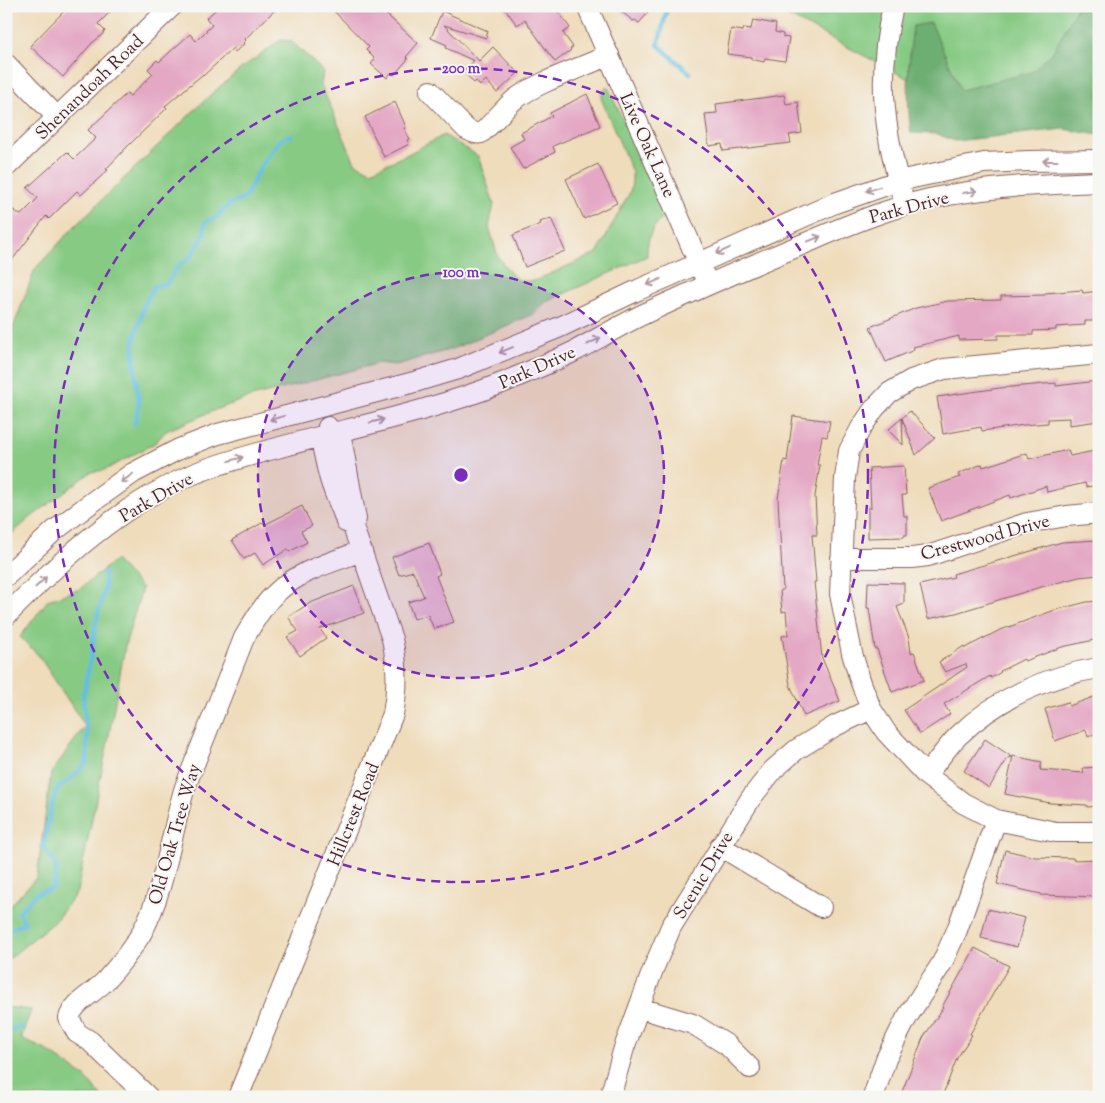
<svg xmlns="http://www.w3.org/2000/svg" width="1105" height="1103" font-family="'Sorts Mill Goudy',serif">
<rect width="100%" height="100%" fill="#f6f6f2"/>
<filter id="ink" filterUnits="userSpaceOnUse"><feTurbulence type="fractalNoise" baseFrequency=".02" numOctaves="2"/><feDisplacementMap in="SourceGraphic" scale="10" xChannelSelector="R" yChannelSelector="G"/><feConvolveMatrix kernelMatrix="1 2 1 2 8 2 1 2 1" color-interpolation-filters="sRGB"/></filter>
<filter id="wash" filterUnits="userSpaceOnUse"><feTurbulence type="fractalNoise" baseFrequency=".0096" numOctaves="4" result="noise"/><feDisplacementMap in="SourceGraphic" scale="20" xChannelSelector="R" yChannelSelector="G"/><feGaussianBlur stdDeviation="1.12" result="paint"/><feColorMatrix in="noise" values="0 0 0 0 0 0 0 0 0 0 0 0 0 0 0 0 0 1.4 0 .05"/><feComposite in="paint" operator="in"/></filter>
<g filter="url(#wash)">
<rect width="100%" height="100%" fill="#efdcbb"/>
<path fill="#87ca84" stroke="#687458" d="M769 6H1099L987 120Z
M281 40 291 41 323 71 321 85 355 163 371 171 406 155 444 135 478 156 494 204 489 227 498 257 513 276 522 281H534L597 253 630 192 632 183V172L601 98 602 92 607 87H608L666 215C651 227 647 238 647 256L546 302 534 314 452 349 396 365 379 363 248 398 215 410 166 431 155 443 105 470 91 472 30 518 6 539V347L35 269 75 226 209 96 243 67Z
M115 560 142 588 125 646 107 746 77 892 56 920 6 961V910L37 877 51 773 85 726 39 656 20 637 48 600 80 589Z
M6 1007 31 1010 21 1039 46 1050 84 1076 102 1097H6Z"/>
<path fill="#6dae72" stroke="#5c664e" d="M1078 6H1099V135L1063 129 955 141 937 134 911 133C906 97 908 63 913 26L931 23 961 90 1032 72 1054 50Z"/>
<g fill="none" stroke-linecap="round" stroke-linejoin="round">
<path stroke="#64bee1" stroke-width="4.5" d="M668 6 658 45 690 73
M135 423 139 403 134 362V340L145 303 155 286 167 284 178 266 191 257 204 235 205 222 217 217 228 205 245 198 261 166 279 141 291 135
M6 931 25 923 19 912 37 893 53 888 57 867 43 847 52 804 58 788 72 778 87 762V736L83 697 92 651 96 621 105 587 104 573
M6 1031 22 1027"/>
</g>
<g id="blocks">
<path fill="#e4a8c5" d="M69 6H116L98 24 105 31 102 35 92 43 63 77 30 46Z
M220 6H279L245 39 246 40 243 43 244 44 235 52 233 48 203 76 202 75 165 106 167 108 128 146 106 169 108 170 81 195 77 191 49 219 46 216 6 268V204L20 215 22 214 38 198 27 188 67 152 74 159 96 138 88 130 127 93 130 96 153 74 148 69 157 60 159 62 190 34 196 41 212 25 206 18Z
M329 6H377L418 43 406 57 408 59 394 75 391 73 387 78 371 64 375 59 366 50 369 47Z
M503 6H554L570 28 563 33 573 47 570 49 571 50 555 62 525 20 517 25Z
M615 6H641L648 13 639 23 635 20 633 21Z
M442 11 488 31 486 38 444 25 479 61 493 47 518 73 497 93 486 80 480 86 476 81 474 83 463 71 474 61 446 48 447 45 431 38Z
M753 20 776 24 775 32 783 34V37L789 38 785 61 765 58 764 62 751 59V57L727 54 731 29 743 31 744 28 751 29Z
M587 94 600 126 553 146 555 152 523 169 510 147 524 139 521 133 552 116 550 113Z
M784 95 786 104 798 102 802 133 789 135 791 143 723 151 722 144 709 146 705 114 717 113 716 104Z
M395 102 406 127 404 128 410 139 407 140 409 144 384 157 365 117Z
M598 164 617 203 584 219 566 179Z
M551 218 565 251 525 267 513 235 541 224 540 222Z
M1082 290 1083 293 1099 291V321H1085V325L1056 327V330L1033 331V335H998V339L959 340V336L913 347 914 350 886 362 870 327 916 308 948 301 1001 300V296L1045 295V293Z
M1097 381 1099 421 1069 425V418L1048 419V423L1024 425 982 431 981 427 943 434 937 397 1000 388 1056 383V386Z
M910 411 935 438 916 455 902 418Z
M793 416 830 421 827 437 822 436 817 465H820L815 496 817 535H812L816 582H814L822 658 840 701 804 716 790 685 782 636 788 635 786 611 782 612 780 590H783L778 499 784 460 787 461Z
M902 418 903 445 888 430Z
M1068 450 1070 456 1099 450V485L1086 487 1085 483 1047 492 1046 486 1011 498 1010 495 941 521 928 488 960 477 958 474 982 464 983 467 1027 453 1029 459Z
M904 466 906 495H902L904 516H907V535H904V537L868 538V508H871L869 468Z
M302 506 312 526 301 531 307 542 289 552 288 549 263 565 255 553 244 559 232 540 262 523 264 525Z
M1099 540V575L1079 577 1041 587 956 613 928 619 920 585 954 577 953 574 1062 542Z
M429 543 440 574 436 576 454 622 434 629 428 615 414 619 408 602 424 597 413 571 399 575 392 557Z
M868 582 904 583V604L897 607 909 638 911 653 914 652 924 680 892 692 877 649H875L869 608H867Z
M354 586 364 613 320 629 326 638 300 656 287 637 298 631 288 617 310 603Z
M1099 601V639L1062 647 1025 661 1024 659 1000 671 1001 672 991 678 990 676 944 704 950 714 920 734 904 710 967 667 966 664 945 672 939 662 964 646 965 648 998 631 1055 610 1087 602Z
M1099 695V732L1088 737 1086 730 1055 741 1045 709 1068 702 1069 706Z
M985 739 1012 757 1008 758 989 788 964 771Z
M1013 756 1042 762 1040 770 1084 773 1083 768 1099 767V806L1087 807V805L1050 803 1005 794Z
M1005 850 1035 857 1073 858V860L1099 859V897L1041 895V894L997 884Z
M988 909 1025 918 1017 947 981 938Z
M975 948 1009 966 970 1034 972 1035 957 1058 942 1097H900L923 1038 943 1008 942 1007Z"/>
</g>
</g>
<g filter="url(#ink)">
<use href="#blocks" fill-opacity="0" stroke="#84615d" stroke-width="1"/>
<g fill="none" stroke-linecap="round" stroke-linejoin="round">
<defs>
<path id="minor" d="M587 6 704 275
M893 6C877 75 883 127 902 194
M6 64 57 117
M430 91 466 129C471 131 475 135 481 133 485 131 507 106 514 100 539 81 579 69 609 55
M6 167 172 6
M1099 354 944 369 911 380 889 393 874 409 861 428 849 451 845 478 840 594 852 653 860 680 871 709 886 732 926 775 963 803 996 820 1056 832H1099
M328 427 330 438 323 449C326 462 328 476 333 488 337 500 343 510 346 522L351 524
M841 558H912L928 556 1027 523 1067 516 1099 513
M6 576 54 531 91 503 133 473 179 449 218 434 418 381 458 369 560 327 638 290 835 203 898 181 984 163 1029 161 1099 160
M6 616C60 561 119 506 191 475 219 463 248 456 277 448 352 427 429 412 502 383 526 373 550 363 573 352 598 339 622 324 648 312 702 287 757 263 813 240 857 221 902 203 949 195 999 186 1049 184 1099 182
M926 775C937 762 947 747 958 736 996 699 1047 676 1099 668
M720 846 821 907
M640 1008 693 1024 727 1045 750 1068
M148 1097 90 1041 77 1033 69 1018C74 1001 95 993 106 980 119 966 131 950 141 934 166 888 170 836 185 787L244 638C253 623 262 606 275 594 298 571 332 562 362 551
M238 1097 393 714C398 688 398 665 392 639L352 524 356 519 342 443 330 438
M610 1097 624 1048 654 967 671 927 751 798 773 770 796 750 835 726 871 709
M873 1097 886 1059 906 1019 942 963 957 930 996 820"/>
</defs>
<use href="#minor" stroke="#84615d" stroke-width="22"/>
<use href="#minor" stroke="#fff" stroke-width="20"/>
</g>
<defs><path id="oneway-shaft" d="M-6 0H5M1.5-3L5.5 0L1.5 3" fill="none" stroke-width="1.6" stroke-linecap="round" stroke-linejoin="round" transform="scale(1.25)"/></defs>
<g stroke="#ae9aa0">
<use href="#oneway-shaft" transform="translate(1050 161) rotate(-180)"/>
<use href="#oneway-shaft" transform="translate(873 189) rotate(162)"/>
<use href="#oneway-shaft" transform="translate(970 192) rotate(-8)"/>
<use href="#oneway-shaft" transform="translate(814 239) rotate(-22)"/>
<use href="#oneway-shaft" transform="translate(723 251) rotate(156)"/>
<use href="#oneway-shaft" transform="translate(654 282) rotate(156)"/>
<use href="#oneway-shaft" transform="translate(594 341) rotate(-28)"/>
<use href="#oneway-shaft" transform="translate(506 350) rotate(157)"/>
<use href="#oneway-shaft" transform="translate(277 418) rotate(165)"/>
<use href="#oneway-shaft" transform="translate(377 421) rotate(-14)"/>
<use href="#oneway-shaft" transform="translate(236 459) rotate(-15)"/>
<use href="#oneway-shaft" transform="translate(127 478) rotate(145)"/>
<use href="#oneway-shaft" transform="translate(41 582) rotate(-44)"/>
</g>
</g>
<circle cx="461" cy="475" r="203" fill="#7b2cbf" fill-opacity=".12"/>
<g fill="none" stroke="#7b2cbf" stroke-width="2.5" stroke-dasharray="9 6">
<circle cx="461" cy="475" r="203"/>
<circle cx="461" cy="475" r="407"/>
</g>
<g text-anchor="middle" stroke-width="4" stroke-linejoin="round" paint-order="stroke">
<g font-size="18" fill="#4a1f2b" stroke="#f6f6f2">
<text transform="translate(89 87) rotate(-44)" y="6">Shenandoah Road</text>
<text transform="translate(648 145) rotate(66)" y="6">Live Oak Lane</text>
<text transform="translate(909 207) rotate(-15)" y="6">Park Drive</text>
<text transform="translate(537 367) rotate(-24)" y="6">Park Drive</text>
<text transform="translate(156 497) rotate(-30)" y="6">Park Drive</text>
<text transform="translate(985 537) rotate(-15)" y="6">Crestwood Drive</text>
<text transform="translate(353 814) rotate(-68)" y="6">Hillcrest Road</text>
<text transform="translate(174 834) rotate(-74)" y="6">Old Oak Tree Way</text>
<text transform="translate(703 875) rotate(-59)" y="6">Scenic Drive</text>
</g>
</g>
<circle cx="461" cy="475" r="8" fill="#7b2cbf" stroke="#f6f6f2" stroke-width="2.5"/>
<g font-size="15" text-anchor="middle" font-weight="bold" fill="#7b2cbf" stroke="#f6f6f2" stroke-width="4" stroke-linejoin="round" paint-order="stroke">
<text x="461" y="73">200 m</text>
<text x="461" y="277">100 m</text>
</g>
<rect width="1105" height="1103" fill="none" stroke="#f6f6f2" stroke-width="25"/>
</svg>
